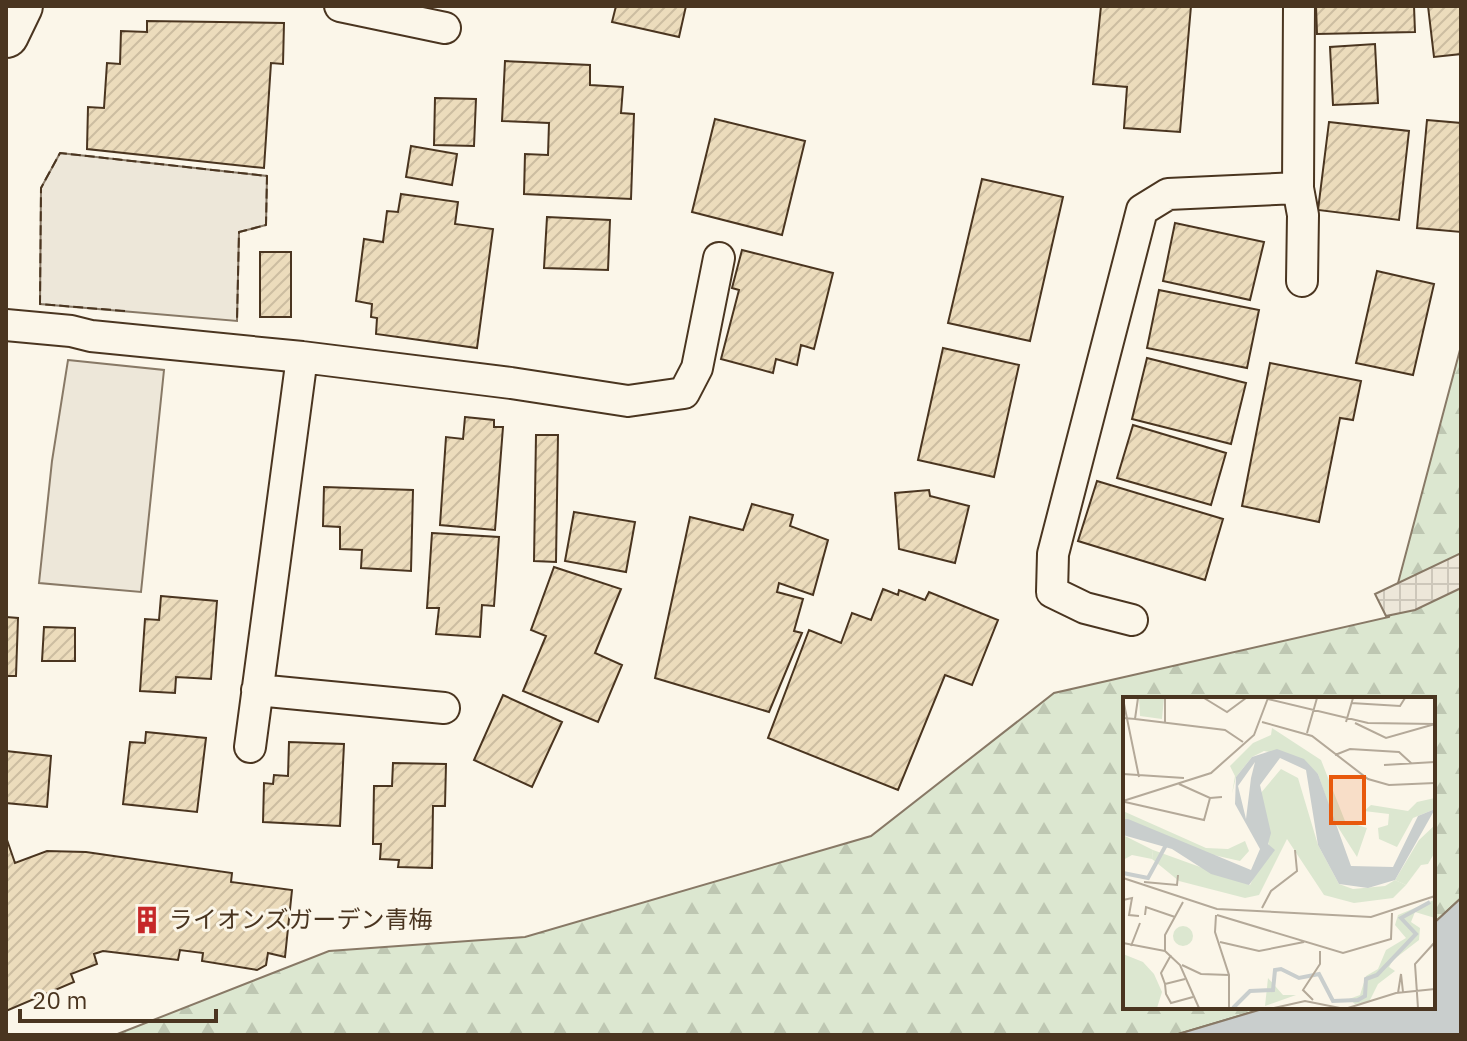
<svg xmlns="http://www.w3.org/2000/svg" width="1467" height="1041" font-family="'IBM Plex Sans','Noto Sans JP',sans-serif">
<defs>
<pattern id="forest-firs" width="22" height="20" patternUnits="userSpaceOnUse" patternTransform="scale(2)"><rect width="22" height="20" fill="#dce7d0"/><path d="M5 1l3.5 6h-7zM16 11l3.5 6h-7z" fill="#bec7b2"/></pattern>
<pattern id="plaza-grid" width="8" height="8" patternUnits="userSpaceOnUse" patternTransform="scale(2)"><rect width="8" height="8" fill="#ede7d9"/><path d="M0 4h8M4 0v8" fill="none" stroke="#cdc7ba"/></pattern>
<pattern id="building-hatch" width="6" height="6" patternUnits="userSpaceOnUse" patternTransform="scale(2)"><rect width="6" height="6" fill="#ecdcbc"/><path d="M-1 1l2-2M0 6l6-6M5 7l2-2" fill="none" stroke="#ccbda1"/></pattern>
</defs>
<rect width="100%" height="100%" fill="#fbf6e9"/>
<path fill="url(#forest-firs)" stroke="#887966" stroke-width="2" d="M1461 346V898L1433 924V699H1125V1007H1269L1175 1035H115L329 951 525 937 871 836 1054 693 1389 617Z"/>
<path fill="#ede7d9" stroke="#887966" stroke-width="2" d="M60 153 267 176 266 225 239 232 237 321 40 304 41 188Z
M68 360 164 370 141 592 39 583 52 461Z"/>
<path fill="url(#plaza-grid)" stroke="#887966" stroke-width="2" d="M1461 553V588L1415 610 1386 616 1375 594Z"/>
<path fill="#c9cecd" stroke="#887966" stroke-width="2" d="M1461 898V1035H1175L1269 1007H1433V924Z"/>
<path fill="url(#building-hatch)" stroke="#4a3520" stroke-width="2" d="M616 6H686L679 37 612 22Z
M1101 6H1191L1180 132 1124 128 1127 87 1093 84Z
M1316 6H1414L1415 32 1317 34Z
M1428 6H1461V54L1434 57Z
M147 21 284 23 283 64 271 63 264 168 87 149 88 107 104 108 107 63 120 64 121 31 147 32Z
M1375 44 1378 103 1333 105 1330 47Z
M505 61 590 65V85L623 87 621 113 634 114 631 199 524 194 525 154 548 155 549 123 502 121Z
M435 98 476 99 474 146 434 145Z
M715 119 805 141 782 235 692 212Z
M1427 120 1461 123V232L1417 228Z
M1329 122 1409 131 1399 220 1318 210Z
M411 146 457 154 452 185 406 177Z
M982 179 1063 197 1030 341 948 323Z
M401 194 458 202 455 224 493 229 477 348 376 334 377 318 371 317 372 304 356 301 364 239 383 242 387 211 398 212Z
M547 217 610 220 608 270 544 268Z
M1175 223 1264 242 1250 300 1163 281Z
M742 250 833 273 814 349 801 345 797 365 776 359 773 373 721 359 739 290 732 288Z
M260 252H291V317H260Z
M1377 271 1434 284 1413 375 1356 363Z
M1159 290 1259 310 1247 368 1147 348Z
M943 348 1019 365 994 477 918 460Z
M1147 358 1246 383 1231 444 1132 419Z
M1270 363 1361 381 1353 420 1340 418 1319 522 1242 506Z
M465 417 494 420V427H503L495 530 440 525 446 437 463 439Z
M1133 425 1226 453 1211 505 1117 478Z
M536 435H558L556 562 534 561Z
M1097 481 1223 519 1205 580 1078 541Z
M324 487 413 490 411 571 361 568 362 550 340 549V527L323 526Z
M929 490 930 496 969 506 955 563 899 549 895 493Z
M752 504 793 515 790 526 828 540 813 595 779 583 777 592 803 599 794 631 802 633 769 712 655 678 690 517 743 530Z
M574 512 635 522 626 572 565 561Z
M432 533 499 537 494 606 482 605 480 637 436 634 439 608H427Z
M554 567 621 589 595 653 622 665 598 722 523 691 546 636 531 630Z
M883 589 898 595 899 590 925 600 929 592 998 620 972 685 945 675 898 790 768 738 809 630 841 643 852 613 871 620Z
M161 596 217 601 211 679 176 677 175 693 140 691 145 619 159 620Z
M6 617 18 618 16 676H6Z
M44 627 75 628V661H42Z
M503 695 562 722 532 787 474 760Z
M146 732 206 738 197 812 123 804 130 742 145 743Z
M289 742 344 744 340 826 263 822 264 783 273 784 274 775 288 776Z
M6 751 51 756 47 807 6 803Z
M393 763 446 764 445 806H433L432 868 398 867 399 860 380 859 381 844H373L374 786H392Z
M6 837 15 863 47 851 86 852 232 873 231 882 292 890 285 957 268 953 266 965 257 970 202 961 203 953 180 950 178 960 103 951 94 954 97 964 71 974 74 982 6 1011Z"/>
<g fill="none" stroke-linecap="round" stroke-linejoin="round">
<defs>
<path id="lane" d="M340 6 445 28
M1298 188 1303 215 1302 281
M6 325 71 331 91 336 302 357 511 383 628 401 684 393 697 368 719 258
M1132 620 1085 608 1052 592 1053 554 1142 210 1168 194 1298 188 1299 6
M257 690 444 708
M250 747 302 357"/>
<path id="primary" d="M6 35 20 6"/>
</defs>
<use href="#lane" stroke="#4a3520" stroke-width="34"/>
<use href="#primary" stroke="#4a3520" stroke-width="48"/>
<use href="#lane" stroke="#fbf6e9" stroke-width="30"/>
<use href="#primary" stroke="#fbf6e9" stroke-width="44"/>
<path stroke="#4a3520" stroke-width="2" stroke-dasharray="10 4" stroke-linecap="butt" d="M125 311 40 304 41 188 60 153 267 176 266 225 239 232 237 321"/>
</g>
<defs>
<symbol id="building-bare" viewBox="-9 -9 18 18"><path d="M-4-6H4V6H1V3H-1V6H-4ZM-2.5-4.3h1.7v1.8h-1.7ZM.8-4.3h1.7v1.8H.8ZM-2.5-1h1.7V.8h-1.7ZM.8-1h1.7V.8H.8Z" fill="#c62828" stroke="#fbf6e9" stroke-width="2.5" paint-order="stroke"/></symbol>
</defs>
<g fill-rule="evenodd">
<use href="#building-bare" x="127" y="900" width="40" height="40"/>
</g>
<g text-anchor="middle" stroke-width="6" stroke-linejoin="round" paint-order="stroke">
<g font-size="24" fill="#4a3520" stroke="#fbf6e9" text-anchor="start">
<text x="169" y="928">ライオンズガーデン青梅</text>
</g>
</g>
<g transform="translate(1123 697)">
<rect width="312" height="312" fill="#fbf6e9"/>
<path d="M149 31 198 63 222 124 244 131 234 160 211 124 195 77 176 61 141 54 129 60 113 80 109 97 112 79 107 69 130 46 148 38ZM312 101V112L290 121 274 150 256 142 255 131 265 128 266 117 241 114 248 108 285 114 294 105ZM0 114 83 151 105 152 122 144 126 154 117 164 86 157 0 122ZM312 128V155L305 167 298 168 283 188 272 183 296 143ZM0 138 30 153 29 162 9 158 0 163ZM311 203 312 221 292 215 288 225 297 231 296 243 270 263 266 270 272 274 255 287 246 305 232 307 226 302 237 298 243 279 255 272 263 253 283 241 272 228 275 218ZM0 257 20 265 31 277 39 295 34 311H0ZM145 281 160 298H173L142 309Z" fill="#dce7d0"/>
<path d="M158 72 175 81 195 148 216 187 230 192 262 189 272 183 283 188 270 201 231 206 201 198 164 142 136 198 122 201 56 184 29 162 30 153 127 188 146 150 137 97Z" fill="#dce7d0"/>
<path d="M16 1H41L39 22 17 19ZM50 239a10 10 0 1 1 20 0a10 10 0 1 1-20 0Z" fill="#dce7d0"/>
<path d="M154 52 181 62 195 77 228 169 270 170 295 119 312 112 272 183 245 191 216 187 195 148 183 73 157 61 137 88 148 136 145 147 152 153 126 188 88 177 49 152 0 138V122H5L128 173 137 152 112 107 113 80 129 60ZM132 65 128 81 123 122 115 89Z" fill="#c9cecd" fill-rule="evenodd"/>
<path fill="none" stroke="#c9cecd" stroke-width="4" d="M0 176 25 181 43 148M110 311 127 294 150 293 152 273 158 272 176 281 196 277 210 304 235 303 242 299 243 282 254 278 293 237 278 221 307 205"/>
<path fill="none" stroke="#b4a999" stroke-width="2" d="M42 1V26M81 1 104 15 123 1M0 2 16 80M145 2 245 26 312 27M228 6 277 9 282 1M0 21 12 22 15 1M12 22 102 33 120 45M139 25 189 39 245 82 266 88 312 86M223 25 230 1M232 26 263 41 312 27M184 36 194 1M212 58 227 52 276 55 288 66M261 68 312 65M0 77 61 81M56 87 87 101 99 100M0 104 88 76 131 38 145 1M2 105 81 123 87 101M0 181 94 212 248 220 312 199M21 185 54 188 55 178M0 203 9 201 6 218 16 219M60 205 42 238V254L57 268 76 311M139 211 148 194 174 174 172 153M22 218 23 210 52 220M93 218 92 235 106 278V311M94 218 220 256 268 242 269 216M97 245 136 254 181 245M0 246 42 254M8 249 17 226M59 268 78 277 106 278M62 282 42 287 43 297 48 306 70 300M42 287 38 276 48 258M275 296 278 277 280 295M190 303 180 293 197 267V254M151 311 182 304 217 311M225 311 273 296 312 292M295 311 292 267 312 245"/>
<path fill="#e8590c" fill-opacity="0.15" stroke="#e8590c" stroke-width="4" d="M208 80H241V126H208Z"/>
<rect width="312" height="312" fill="none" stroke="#4a3520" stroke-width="4"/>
</g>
<rect width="1467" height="1041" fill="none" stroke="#4a3520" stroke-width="16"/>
<path d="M20 1009v12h196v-12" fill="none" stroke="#4a3520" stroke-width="4"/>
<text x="32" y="1009" font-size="24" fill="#4a3520" stroke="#fbf6e9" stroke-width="6" paint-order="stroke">20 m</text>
</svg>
